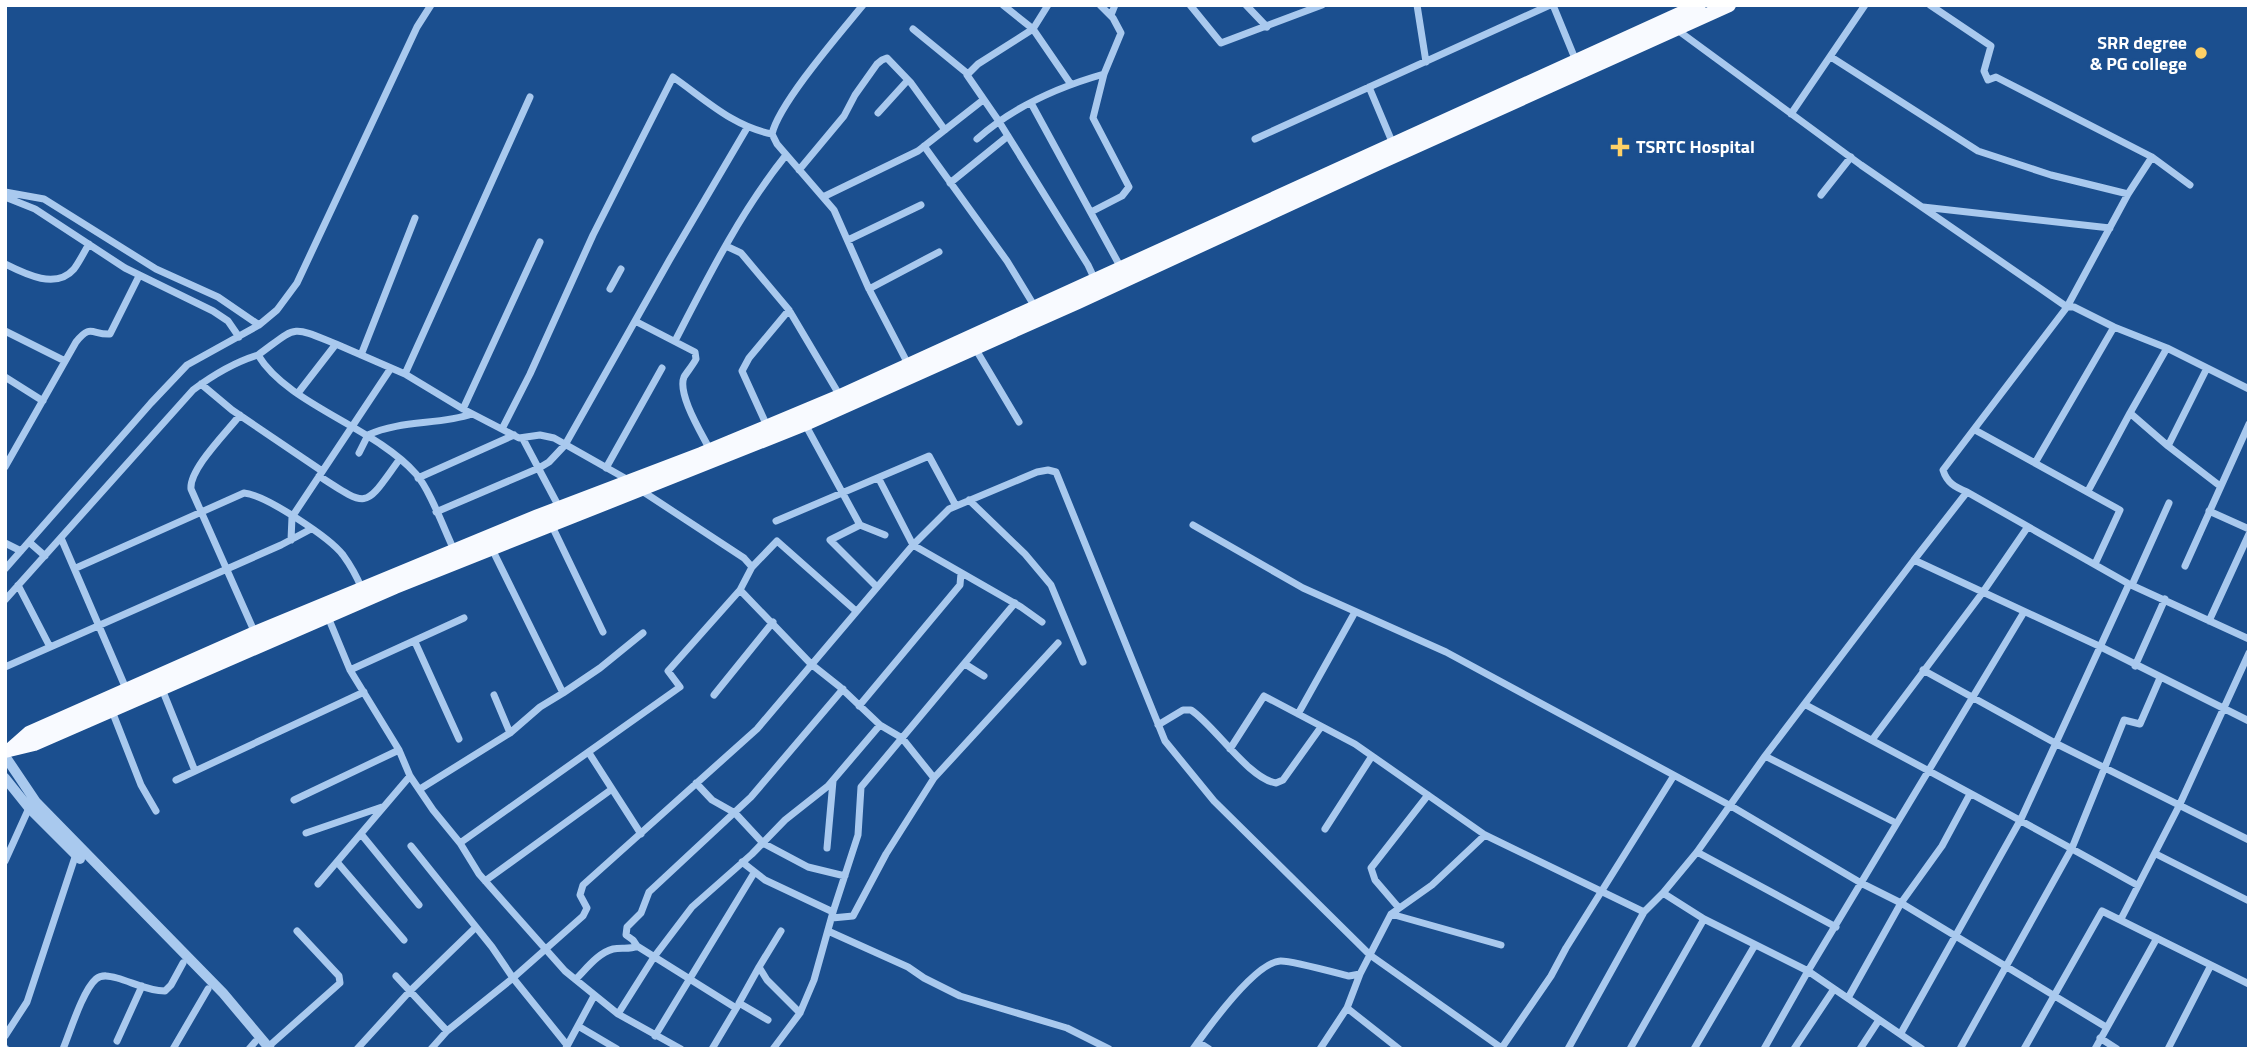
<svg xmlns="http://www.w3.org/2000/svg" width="2254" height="1054" font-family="'Titillium Web',sans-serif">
<rect width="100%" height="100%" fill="#1b4f8f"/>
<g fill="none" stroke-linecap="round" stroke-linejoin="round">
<path stroke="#a9c9ee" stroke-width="7" d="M863 5C841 32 779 103 772 134L777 144 834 210 869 289 908 364
M1003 5 1033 29 1070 83
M1048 5 1033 29 978 64 967 75 998 120 1088 265 1096 282
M1190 5 1221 43 1322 5
M1246 5 1267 27
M1417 5 1426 62
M1553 5 1576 61
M1930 5 1991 46 1984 71 1988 80 1996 77 2152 157
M1111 15 1115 5
M913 29 968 74
M1676 29 1861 165 2067 307H2074L2114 327 2167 348 2249 389
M1831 57 1978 151 2051 175 2128 194
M1369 87 1393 144
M1031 103 1121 268
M878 113 908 80
M1791 114 1865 5
M977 139C1013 107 1058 87 1104 74
M1255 139 1550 5
M924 146 1007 261 1035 307
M799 170 844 116 855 95 877 64 882 60 887 58 911 83 945 130
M950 183 1008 136
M2190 185 2152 157 2128 194 2067 307 1943 470C1947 483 1955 487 1967 492L1914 560 2099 646 2249 721
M5 192 44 199 156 269 218 297 259 325
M1821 195 1851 157
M5 197 35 209 125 268 213 311 228 321 239 337
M823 197 918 151 983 100
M1923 207 2110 228
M1091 212 1122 196 1129 187 1093 118 1104 74 1121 33 1113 18 1100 5
M848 240 921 205
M726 246 741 253 789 310 840 396
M5 264C25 274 56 290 74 269 80 261 84 252 89 244
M610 289 621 269
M869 289 939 252
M635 321 695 352 696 359C693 365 687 372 684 377 677 394 702 434 710 450
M5 331 65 361
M675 341C708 277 741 211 786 155
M336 344C289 325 298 326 258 355 288 405 375 427 416 474 430 490 444 529 454 550
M975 348 1019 422
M2167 348 2130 413 2168 446 2220 486
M361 355 415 218
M405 374 530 97
M5 377 43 401
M201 384 232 410 322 471
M298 393 336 344 405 374 463 409 519 438 540 435 554 438 630 481
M463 409 540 242
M240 415C227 432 189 469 191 489L255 633
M805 424 860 525 885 535
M767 426 742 371 749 358 789 310
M502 429 530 374 593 235 673 77C706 100 732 126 772 134
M1975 430 2120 510 2095 564
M523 439 560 509
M2168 446 2207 368
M359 453 368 435C400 420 439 425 472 414
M2035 463 2114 327
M5 467 76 342C91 323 92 335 110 334L139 276
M606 468 662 368
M319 476C370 509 364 508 399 460
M418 478 514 435
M879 479 913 545 1021 607 1042 622
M2088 491 2130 413
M1967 492 2129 584 2249 639
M969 500 1025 554 1051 585 1083 662
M2209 511 2249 529
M436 512 539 468 549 462 565 445 670 259 747 128
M776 521 929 456 956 506
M551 524 603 632
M860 525 830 540 877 587
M1193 525 1303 588 1446 652 1731 806 1861 883 1901 903 2106 1027
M61 538 127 691
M291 540 292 517 391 368
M29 542 45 556
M5 543 21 551
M2185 566 2249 424
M752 567 777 541 856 611
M76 568 244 493C266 495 330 538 343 555 351 566 357 577 362 589
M5 569 151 403 187 365 259 325 277 310 297 283 417 27 431 5
M18 585 50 647
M2132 585 2169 503
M740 590 811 664 840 687 880 725 902 738 934 778
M5 600 193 390C213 375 235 362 258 355
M328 617 350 670 399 750 410 776 433 810 460 843 479 874 565 971 618 1014 681 1049
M2209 621 2249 534
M415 642 459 739
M965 664 984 676
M2135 666 2165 599
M5 667 281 545 311 529
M350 670 464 618
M1923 670 2057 744 2249 840
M162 689 195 771
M563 693 600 668 643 633
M494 695 510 733
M714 695 773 622
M1806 705C1916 764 2027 823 2137 885
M859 706 960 585 961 573
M112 711 141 785 156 811
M1298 714 1355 612
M1158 725 1183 710H1191C1214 725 1249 779 1276 783L1283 780 1321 727
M1872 740 1983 592 2027 528
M1230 749 1264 696 1355 744 1485 835 1644 912
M589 753 641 834
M1765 756 1896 823
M176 780 364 692
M696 783 712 800 735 813 763 843 808 867 845 876
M420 789 510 733 540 707 563 693 492 549
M294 800 399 750
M1325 829 1372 756
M306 833 382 807
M361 834 419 905
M460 843 680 687 668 671 740 590 752 567 744 558 639 489
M411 846 492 947 513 978 567 1045
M827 848 833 781
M1697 852 1836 927
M2156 854 2249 901
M5 861 29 808
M337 862 404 940
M742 862 765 880 833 912
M485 881 612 789
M318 884 410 776
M1663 893 1704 919
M1399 908 1375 880 1371 868 1428 795
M1391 914 1501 945
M832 918 853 916 886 854 934 778 1058 643
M2121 919 2179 806 2249 653
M781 931 759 967 767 980 800 1013
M828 931 908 967 924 978 960 996 1067 1028 1109 1049
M637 946 736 1008
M759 967 739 1003 768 1020
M396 976 447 1031
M576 979C587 968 598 953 613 949 622 947 629 950 637 946L633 940 626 935 627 927 641 913 649 892 751 797 843 689
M1848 998 1901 903 1942 846 1970 794
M1347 1008 1399 1049
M618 1014 654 957 692 907 752 854 785 820 828 786 880 725
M578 1026 617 1049
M1901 1033 2021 819 2129 584
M5 1036 27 1002 76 854
M655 1036 754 873
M2100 1038 2117 1049
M117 1041 142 986
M1198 1042 1209 1049
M268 1047 340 983 339 976 297 931
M5 1048 6 1049
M566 1048 594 996
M63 1049C70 1032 83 990 96 979 102 974 110 976 117 978 132 982 148 991 165 991L171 985 183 963
M173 1049 208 989
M249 1049 255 1042
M357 1049 409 992 476 927
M431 1049 447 1031 513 978 583 916 587 908 580 895 583 885 757 729 913 545 949 509 1037 472 1048 470 1056 472 1165 741 1214 801 1370 955 1503 1049
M712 1049 737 1007
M773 1049 800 1013 814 980 833 912 858 835 861 787 1015 603
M1193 1049C1208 1028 1255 963 1280 961 1289 960 1337 973 1349 976L1360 974 1391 914 1432 885 1485 835
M1320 1049 1347 1008 1360 974
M1501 1049 1551 976 1566 948 1673 777
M1568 1049 1644 912 1663 893 1697 852 1765 756 1914 560
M1630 1049 1704 919 1808 971 1922 1049
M1694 1049 1755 945
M1764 1049 1808 971 2024 612
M1794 1049 1834 989
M1860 1049 1879 1020
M1960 1049 2072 848 2124 720 2140 724 2160 678
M2024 1049 2102 911 2249 984
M2095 1049 2157 938
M2168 1049 2211 965"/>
<path stroke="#a9c9ee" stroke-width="10" d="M5 756 36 802 223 993 270 1049
M5 778 29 808 80 859"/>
<path stroke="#f8faff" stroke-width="14" d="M12 748 29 733 255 633 538 516 701 454 840 396 1699 5
M5 751 34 744 395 587 805 424 1078 302 1377 164 1729 5"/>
</g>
<g fill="#ffd166" stroke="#1b4f8f" stroke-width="2.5">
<circle cx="2201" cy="53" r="7"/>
<path d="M1616.5 136.5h7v7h7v7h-7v7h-7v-7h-7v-7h7z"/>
</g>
<g text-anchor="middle" stroke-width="6" stroke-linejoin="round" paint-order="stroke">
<g font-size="18" font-weight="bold" fill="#fff" stroke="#1b4f8f" text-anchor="end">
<text x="2187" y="49">SRR degree<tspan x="2187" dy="21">&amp; PG college</tspan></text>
<text x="1636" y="153" text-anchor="start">TSRTC Hospital</text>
</g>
</g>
<rect width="2254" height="1054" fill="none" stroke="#ffffff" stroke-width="14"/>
</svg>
